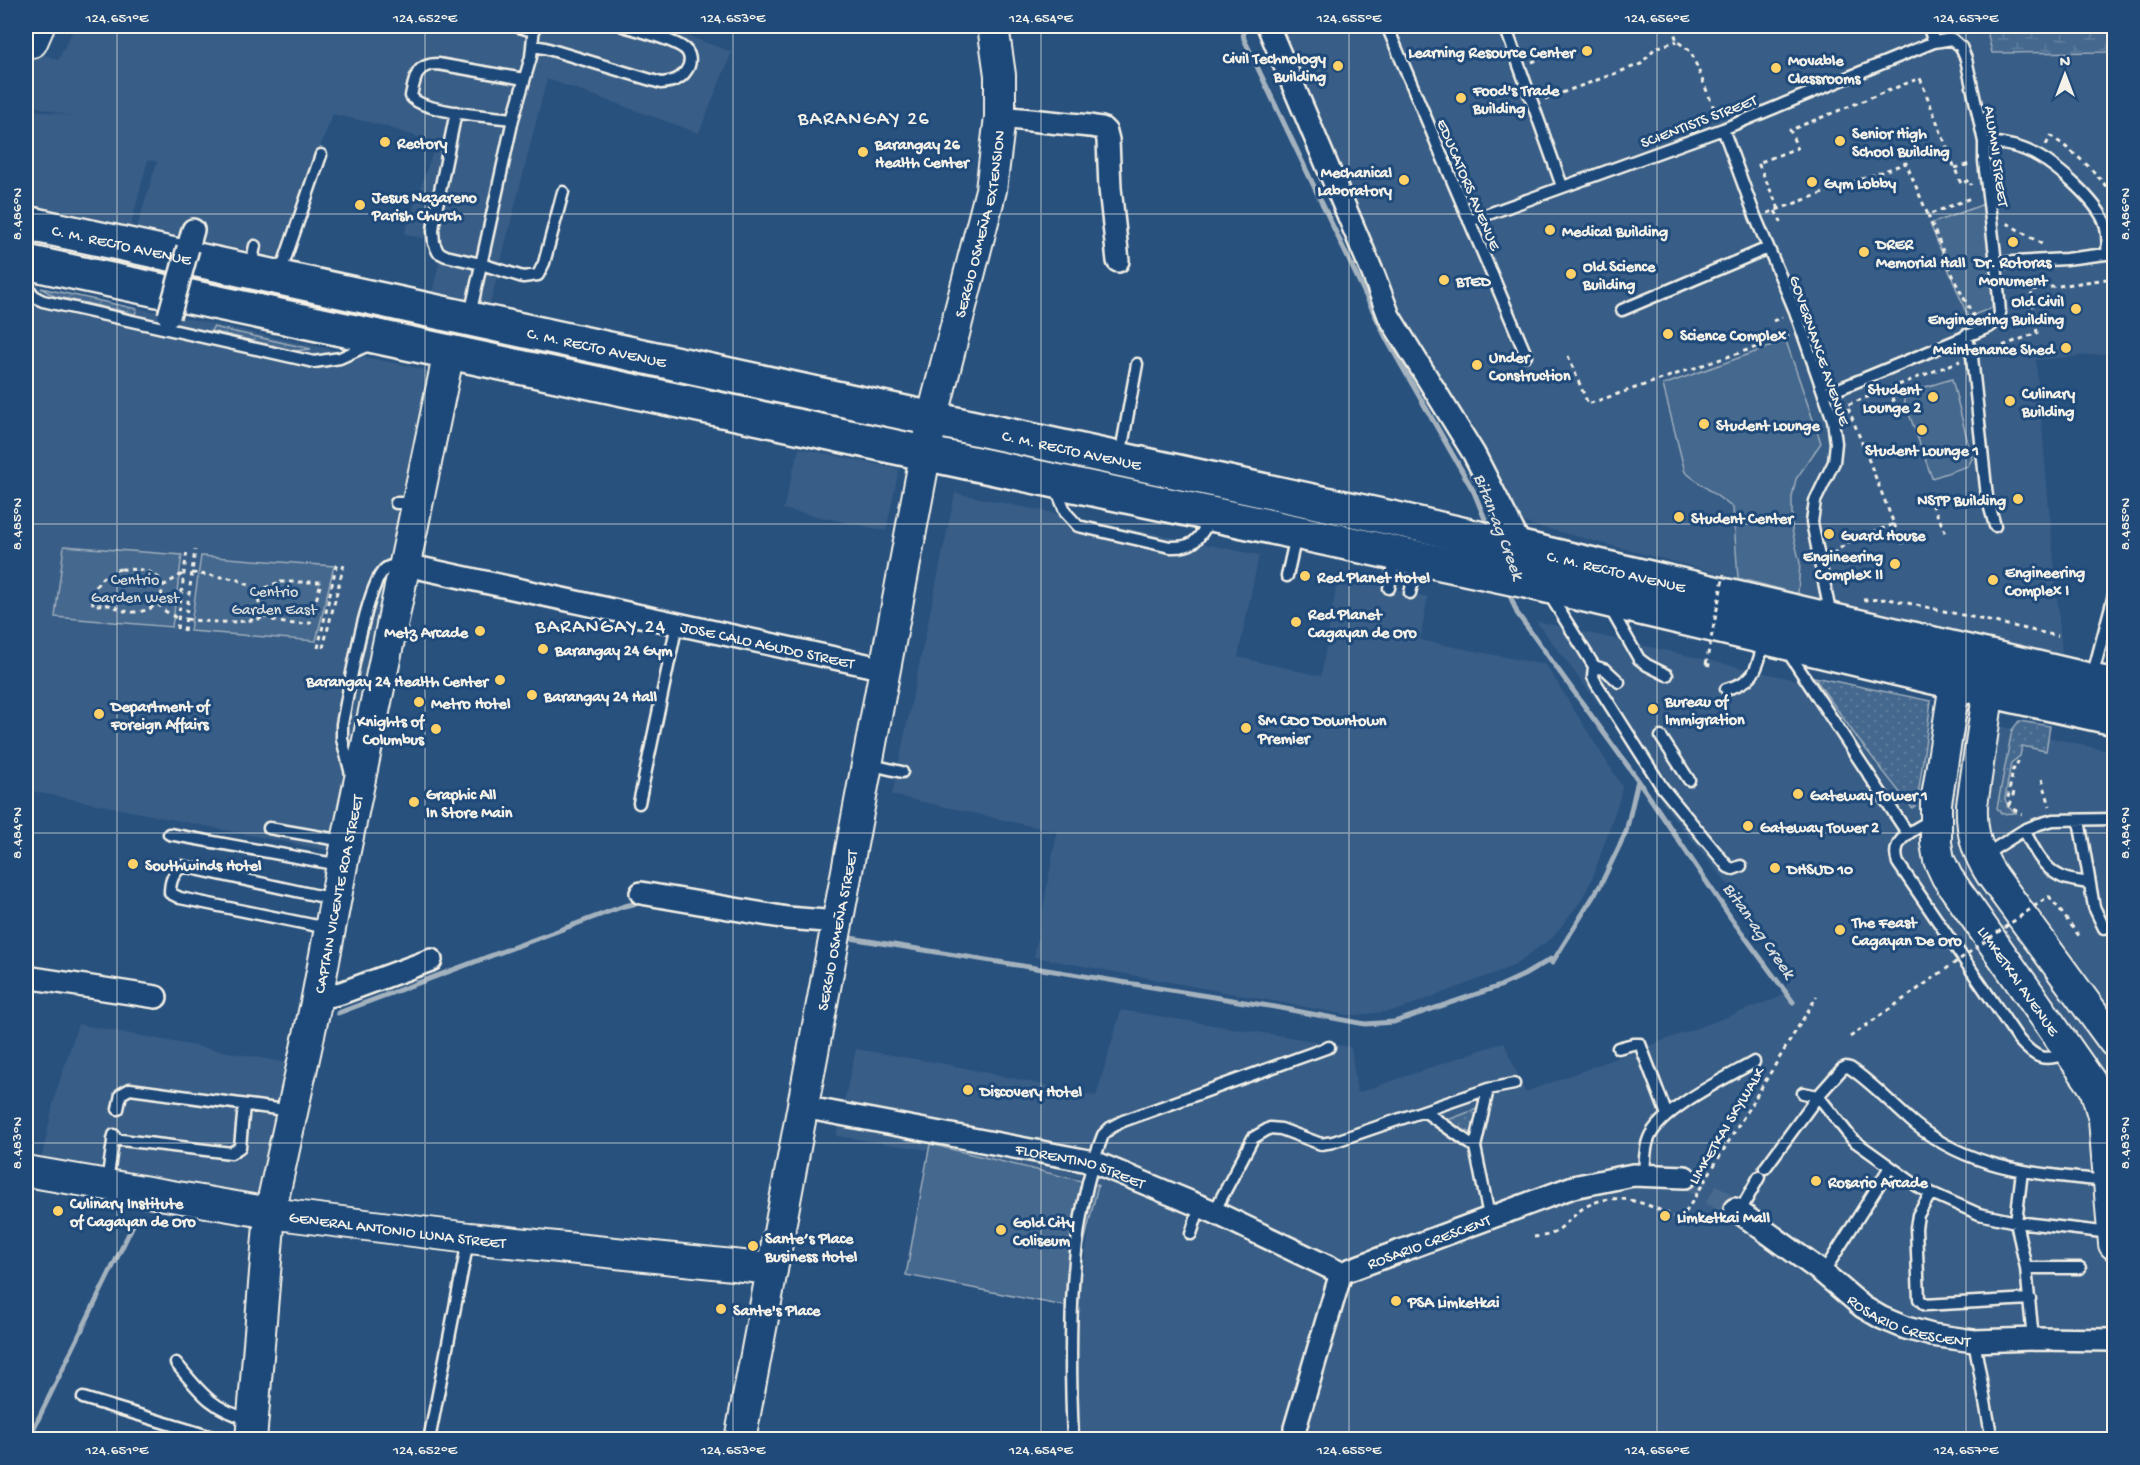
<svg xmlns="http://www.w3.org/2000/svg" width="2140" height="1465" font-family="'Gochi Hand',sans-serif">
<defs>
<pattern id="grass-dots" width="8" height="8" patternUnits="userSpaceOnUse" patternTransform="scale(1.5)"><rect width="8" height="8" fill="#45688e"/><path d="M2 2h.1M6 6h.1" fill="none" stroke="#607e9e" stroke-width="1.8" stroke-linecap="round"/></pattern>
<pattern id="wetland-marsh" width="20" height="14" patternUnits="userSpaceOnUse" patternTransform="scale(1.5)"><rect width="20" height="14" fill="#45688e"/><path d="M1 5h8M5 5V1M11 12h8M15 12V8" fill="none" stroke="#607e9e"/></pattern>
</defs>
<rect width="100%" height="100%" fill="#28517e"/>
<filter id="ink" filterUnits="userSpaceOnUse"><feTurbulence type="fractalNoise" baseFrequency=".0167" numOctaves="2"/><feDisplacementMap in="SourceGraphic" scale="12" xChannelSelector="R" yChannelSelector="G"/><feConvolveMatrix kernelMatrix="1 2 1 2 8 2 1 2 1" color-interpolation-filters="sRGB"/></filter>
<g filter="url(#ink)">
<path fill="#375d86" d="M75 26H659L732 52 699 133 547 79 489 309 431 296 444 243 404 234 436 143 384 126 333 114 277 257 137 227 157 162 148 160 130 229 26 206V140L35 110 71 116 26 104V47L58 60Z
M1274 26H1986L1992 53 2114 52V353L2036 360 2063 663 1517 521 1397 314Z
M26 284 441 373 334 852 26 790Z
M799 448 899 469 886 531 783 509Z
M955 493 1259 555 1238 657 1321 676 1338 576 1428 597 1420 640 1546 665 1622 786 1620 798 1593 877 1581 901 1552 938 1511 967 1398 1010 1360 1015H1348L1034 957 1057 832 892 795Z
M1536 621 2114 752V1439H1064L1074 1437 1073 1329 1097 1182 967 1156 836 1136 856 1049 946 1064 1096 1096 1121 1010 1351 1047 1357 1093 1504 1042 1525 1092 1780 997 1787 986 1786 971 1759 937 1765 930 1669 812 1603 710Z
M78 1024 293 1064 269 1203 39 1170 55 1095Z"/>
<path fill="url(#grass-dots)" stroke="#9cacbb" stroke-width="1.5" d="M41 288 137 309 135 314 54 296Z
M213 327 311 349 295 351 211 331Z
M1814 677 1931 701 1918 796 1915 806 1912 808 1858 739Z
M2019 721 2050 726 2046 751 2022 746 2020 756 2011 763 2005 799 2008 807 2016 813 2001 814 1997 808 2012 730Z
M1482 1107 1473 1134 1445 1121Z"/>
<path fill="url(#wetland-marsh)" stroke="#9cacbb" stroke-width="1.5" d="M1986 26H2114V52L1992 53Z"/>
<path fill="#45688e" stroke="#9cacbb" stroke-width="1.5" d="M1984 204 1991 261 1992 308 1968 317 1930 224Z
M1786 341 1821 443 1796 479 1792 497V530L1800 563 1798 594 1738 578 1733 508 1685 472 1663 385Z
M1952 379 1972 459 1968 466 1932 478 1902 394Z
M64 546 182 555 172 627 55 617Z
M201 556 334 566 316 641 190 631Z
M930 1144 1098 1185 1069 1307 906 1275Z"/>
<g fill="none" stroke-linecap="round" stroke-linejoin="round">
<path stroke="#a4b2be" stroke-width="5" d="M1242 26 1244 39 1387 340 1474 492 1489 529
M1508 590 1517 613 1638 780 1731 918 1793 1002
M844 937 1275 1007 1365 1024 1394 1022 1500 986 1524 975 1551 959 1552 963 1601 884 1626 832 1638 780
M338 1013 624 906 644 902
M28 1440 134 1223"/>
<path stroke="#47698e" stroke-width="21" stroke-dasharray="21 10" stroke-linecap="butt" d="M1685 1177 1735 1209"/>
<defs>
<path id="lane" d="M516 26 533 31
M1387 26 1526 355
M1505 26 1562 186
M1928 26 1934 42
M533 46 545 48 661 83C672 82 680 80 686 71 692 63 691 52 682 47 668 38 640 31 623 26
M456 112 435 215 433 231 434 243 438 252 446 256 481 264 523 277 538 275 544 263 563 192
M513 119C493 117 420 112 411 96 415 77 416 64 438 64L524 79
M1723 129 1755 216 1795 311 1833 420 1836 443 1834 462 1815 501 1812 522 1831 617
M1984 142C2003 143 2021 146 2038 156 2058 167 2095 200 2104 221 2108 232 2108 243 2107 254
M1469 221 1723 129 1934 42 1952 39 1961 47 1966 59 1984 142V161L1996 263 2000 313 1997 321 1989 327 1824 395
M1996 263 2066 259 2114 253
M250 269 255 246
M280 274 321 155
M26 282C30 292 33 297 43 301L314 362 340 358 371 344
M1622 310 1768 248
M470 315 513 119 531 57 534 26
M1966 335 1972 357 1987 497 1995 526
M1120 457 1137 364
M1055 486 1066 513 1078 526 1170 547C1196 548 1199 538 1211 518
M396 503H416
M1287 576 1296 536
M1389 588 1396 556
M1410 593 1418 561
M1549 594 1594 666
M1610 608 1639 659 1647 665 1667 675
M1786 649 1908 834
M2092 677 2114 595
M1619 682 1606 670 1594 666 1593 677 1596 683 1662 787 1728 867 1733 869 1741 866
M1726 689C1757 681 1757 668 1764 640
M1661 737 1689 780
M868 764 902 772
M352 778 342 739V724C348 695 366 585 385 569 390 565 397 565 403 565
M639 803 677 624
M1933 819C1915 830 1889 838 1898 863L2019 1040C2036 1059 2044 1062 2068 1053
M2079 820 2094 907 2104 928 2114 924
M269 828 344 841
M2024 830C2033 847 2042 867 2060 876 2068 881 2079 881 2088 883
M169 834 340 865
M1983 856 2024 830 2039 824 2053 820 2114 819
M327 928 180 898 170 893C170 881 173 874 182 866L333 899
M1618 1048 1633 1044H1640L1667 1115
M1488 1089 1475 1147 1489 1216
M118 1109 121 1094 130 1089 292 1111
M1424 1111 1475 1147
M113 1139 231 1153 240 1147 244 1105
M1765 1168 1818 1096 1803 1093
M2022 1171 2016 1222 2026 1268 2033 1339
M1644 1175C1645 1164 1644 1149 1649 1138 1661 1109 1726 1078 1754 1062
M2108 1181C2039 1174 1973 1171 1916 1125 1894 1107 1874 1084 1850 1068L1846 1067 1842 1069 1818 1096 1853 1140 1920 1188 1979 1214 2016 1222 2111 1233
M107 1182 114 1135
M1931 1193 1918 1215 1916 1228 1919 1299 1925 1305 2030 1299
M1214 1212 1253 1138 1270 1128 1281 1129 1321 1144 1333 1142 1488 1089 1514 1084
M1739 1213 1759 1177
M1191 1234 1200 1206
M2026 1268H2080
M1823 1273 1890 1167
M1974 1341 1992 1440
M176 1363C199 1391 213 1411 250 1419
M83 1398 222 1440
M429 1440 468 1241
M1073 1440C1069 1345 1067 1224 1103 1135L1110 1128 1123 1121 1329 1047"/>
<g id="street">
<path d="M1268 26 1374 276 1389 316 1474 454 1522 548"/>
<path d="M1000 117 1090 126 1102 128 1106 132 1108 140 1110 188 1118 261"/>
<path d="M188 248 193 230"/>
<path id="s1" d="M406 565 885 669"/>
<path d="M641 893 787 918 838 922"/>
<path d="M26 977 156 997"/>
<path d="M316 999 341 993 431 960"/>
<path id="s2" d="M803 1107 1094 1162 1214 1212 1341 1273"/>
<path id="s3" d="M1735 1209 1823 1273 1863 1307 1882 1318 1906 1328 1932 1335 1974 1341 2033 1339 2114 1340"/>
<path id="s4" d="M1295 1440V1428L1341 1273 1573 1187 1633 1175 1685 1177"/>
</g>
<g id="secondary">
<path d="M32 42 39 26"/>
<path id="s5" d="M1959 659 1936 803V843L1939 860 1947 877 2095 1088 2104 1119 2114 1244"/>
<path d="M1992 668 1972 805C1971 832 1977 852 1991 874L2114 1042"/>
<path id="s6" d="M26 1171 270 1213 469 1238 772 1269"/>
<path id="s7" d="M251 1440 270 1213 316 1003 342 865 449 352"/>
<path id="s8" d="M740 1440 932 419 991 190 1000 117V75L993 26"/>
</g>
<g id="highway">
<path id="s9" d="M26 223 1405 521 2114 686"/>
<path d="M26 262 1526 581 1988 690 2114 718"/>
</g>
</defs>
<use href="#lane" stroke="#f4f1e8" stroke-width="15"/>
<use href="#street" stroke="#f4f1e8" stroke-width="26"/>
<use href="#secondary" stroke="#f4f1e8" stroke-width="34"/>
<use href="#highway" stroke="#f4f1e8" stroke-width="38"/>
<path stroke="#f4f1e8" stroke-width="3" stroke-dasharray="4.5 4.5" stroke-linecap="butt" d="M1672 26 1677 41 1691 52 1717 116
M1532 62 1548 56
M1545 99 1641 64 1655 48 1677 41
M2046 145 2051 136C2076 154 2098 172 2114 198
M1955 168 1970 164
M1779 209 1758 163 1797 148 1790 130 1920 78 1961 184 1969 180 1971 185
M1775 211 1782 223
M1768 213 1906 163 1928 215 1973 197
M1928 215 1957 285 1974 317
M2007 223 2045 246
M1773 321 1782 317
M1986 352 2037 333 2031 290 2114 278
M1568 356 1588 404 1789 336
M1889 389 1894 403
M1932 504 1947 535
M1894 524 1903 544
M1833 554 1848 542 1894 524 1847 405 1960 361
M121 569 146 570 159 578C170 602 148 616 125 611 121 610 117 607 112 606 107 604 99 605 93 605 91 587 103 572 121 569Z
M192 573 236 579 261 591
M280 582H321L310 623C294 625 272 624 260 612 256 592 262 588 280 582Z
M163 586 184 573
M1863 600 1889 599 2058 636
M158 604 165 611 178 619
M186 619C214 623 238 624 267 617
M177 629 187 550
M184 631 195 550
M318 648 337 562
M323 648 344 564
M1706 664 1714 666
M2018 761 2016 769H2013L2008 798 2009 806 2022 814
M2042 779 2050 806
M2010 805 2014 792
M2049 896 2080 937"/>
<use href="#lane" stroke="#1f4a7a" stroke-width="10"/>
<use href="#street" stroke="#1f4a7a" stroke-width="21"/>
<use href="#secondary" stroke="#1f4a7a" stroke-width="30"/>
<use href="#highway" stroke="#1f4a7a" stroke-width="33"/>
<defs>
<path id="street-bridge" d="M169 316 188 248"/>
</defs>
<use href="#street-bridge" stroke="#f4f1e8" stroke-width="26" stroke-linecap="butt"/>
<path stroke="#f4f1e8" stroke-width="3" stroke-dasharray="4.5 4.5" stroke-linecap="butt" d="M1706 664 1724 574
M1850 1037 2049 896
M1534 1237C1540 1236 1548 1236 1553 1233 1562 1229 1573 1215 1582 1209 1615 1187 1650 1205 1681 1220L1817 996"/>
<use href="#street-bridge" stroke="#1f4a7a" stroke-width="21"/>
</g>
</g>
<path fill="none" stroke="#f4f1e8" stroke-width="1.5" stroke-opacity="0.45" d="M117 26V1440M425 26V1440M733 26V1440M1041 26V1440M1349 26V1440M1657 26V1440M1966 26V1440M26 214H2114M26 524H2114M26 833H2114M26 1143H2114"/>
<g fill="#ffd166" stroke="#1f4a7a" stroke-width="2">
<circle cx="1587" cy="51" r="6"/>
<circle cx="1338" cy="66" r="6"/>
<circle cx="1776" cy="68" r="6"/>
<circle cx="1461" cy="98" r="6"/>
<circle cx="1840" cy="141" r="6"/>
<circle cx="385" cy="142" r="6"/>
<circle cx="863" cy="152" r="6"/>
<circle cx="1404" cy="180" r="6"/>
<circle cx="1812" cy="182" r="6"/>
<circle cx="360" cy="205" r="6"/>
<circle cx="1550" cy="230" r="6"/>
<circle cx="2013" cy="242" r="6"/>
<circle cx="1864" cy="252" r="6"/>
<circle cx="1571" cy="274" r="6"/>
<circle cx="1444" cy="280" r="6"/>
<circle cx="2076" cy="309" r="6"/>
<circle cx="1668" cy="334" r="6"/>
<circle cx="2066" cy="348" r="6"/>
<circle cx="1477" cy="365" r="6"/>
<circle cx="1933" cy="397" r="6"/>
<circle cx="2010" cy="401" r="6"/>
<circle cx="1704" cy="424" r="6"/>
<circle cx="1922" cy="430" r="6"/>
<circle cx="2018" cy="499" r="6"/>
<circle cx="1679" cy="517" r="6"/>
<circle cx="1829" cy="534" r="6"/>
<circle cx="1895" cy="564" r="6"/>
<circle cx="1305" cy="576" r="6"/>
<circle cx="1993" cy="580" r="6"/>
<circle cx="1296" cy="622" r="6"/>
<circle cx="480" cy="631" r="6"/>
<circle cx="543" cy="649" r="6"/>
<circle cx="500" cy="680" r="6"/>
<circle cx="532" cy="695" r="6"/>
<circle cx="419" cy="702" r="6"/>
<circle cx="1653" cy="709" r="6"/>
<circle cx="99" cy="714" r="6"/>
<circle cx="1246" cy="728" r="6"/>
<circle cx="436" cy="729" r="6"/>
<circle cx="1798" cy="794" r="6"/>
<circle cx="414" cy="802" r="6"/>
<circle cx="1748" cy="826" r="6"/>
<circle cx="133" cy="864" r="6"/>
<circle cx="1775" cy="868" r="6"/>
<circle cx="1840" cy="930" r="6"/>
<circle cx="968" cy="1090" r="6"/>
<circle cx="1816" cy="1181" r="6"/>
<circle cx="58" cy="1211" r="6"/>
<circle cx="1665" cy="1216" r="6"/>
<circle cx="1001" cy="1230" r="6"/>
<circle cx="753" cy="1246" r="6"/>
<circle cx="1396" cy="1301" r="6"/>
<circle cx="721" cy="1309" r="6"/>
</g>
<g text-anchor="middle" stroke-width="6" stroke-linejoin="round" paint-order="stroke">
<g font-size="16" font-weight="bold" fill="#f4f1e8" stroke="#1f4a7a" text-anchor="start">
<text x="1575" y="57" text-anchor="end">Learning Resource Center</text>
<text x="1326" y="63" text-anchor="end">Civil Technology<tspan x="1326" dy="18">Building</tspan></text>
<text x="1788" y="65">Movable<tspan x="1788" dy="18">Classrooms</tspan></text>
<text x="1473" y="95">Food's Trade<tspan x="1473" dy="18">Building</tspan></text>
<text x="1852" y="138">Senior High<tspan x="1852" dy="18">School Building</tspan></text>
<text x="397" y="148">Rectory</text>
<text x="875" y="149">Barangay 26<tspan x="875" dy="18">Health Center</tspan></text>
<text x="1392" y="177" text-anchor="end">Mechanical<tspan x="1392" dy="18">Laboratory</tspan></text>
<text x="1824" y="188">Gym Lobby</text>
<text x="372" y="202">Jesus Nazareno<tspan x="372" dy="18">Parish Church</tspan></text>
<text x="1562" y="236">Medical Building</text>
<text x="1876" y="249">DRER<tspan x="1876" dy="18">Memorial Hall</tspan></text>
<text x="2013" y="267" text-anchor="middle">Dr. Rotoras<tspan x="2013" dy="18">Monument</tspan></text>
<text x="1583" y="271">Old Science<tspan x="1583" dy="18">Building</tspan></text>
<text x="1456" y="286">BTED</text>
<text x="2064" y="306" text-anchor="end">Old Civil<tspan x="2064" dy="18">Engineering Building</tspan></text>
<text x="1680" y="340">Science Complex</text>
<text x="2054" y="354" text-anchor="end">Maintenance Shed</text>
<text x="1489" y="362">Under<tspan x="1489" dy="18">Construction</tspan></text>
<text x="1921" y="394" text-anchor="end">Student<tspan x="1921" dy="18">Lounge 2</tspan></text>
<text x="2022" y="398">Culinary<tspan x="2022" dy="18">Building</tspan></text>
<text x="1716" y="430">Student Lounge</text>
<text x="1922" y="455" text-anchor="middle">Student Lounge 1</text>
<text x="2006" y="505" text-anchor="end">NSTP Building</text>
<text x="1691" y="523">Student Center</text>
<text x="1841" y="540">Guard House</text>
<text x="1883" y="561" text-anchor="end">Engineering<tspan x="1883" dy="18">Complex II</tspan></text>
<text x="2005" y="577">Engineering<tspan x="2005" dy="18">Complex I</tspan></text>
<text x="1317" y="582">Red Planet Hotel</text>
<text x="1308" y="619">Red Planet<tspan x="1308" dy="18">Cagayan de Oro</tspan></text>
<text x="468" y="637" text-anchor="end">Metz Arcade</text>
<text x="555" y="655">Barangay 24 Gym</text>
<text x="488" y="686" text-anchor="end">Barangay 24 Health Center</text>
<text x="544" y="701">Barangay 24 Hall</text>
<text x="1665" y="706">Bureau of<tspan x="1665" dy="18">Immigration</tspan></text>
<text x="431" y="708">Metro Hotel</text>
<text x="111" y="711">Department of<tspan x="111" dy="18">Foreign Affairs</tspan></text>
<text x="1258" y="725">SM CDO Downtown<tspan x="1258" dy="18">Premier</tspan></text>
<text x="424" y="726" text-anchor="end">Knights of<tspan x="424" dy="18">Columbus</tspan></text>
<text x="426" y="799">Graphic All<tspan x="426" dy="18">In Store Main</tspan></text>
<text x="1810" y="800">Gateway Tower 1</text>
<text x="1760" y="832">Gateway Tower 2</text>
<text x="145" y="870">Southwinds Hotel</text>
<text x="1787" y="874">DHSUD 10</text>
<text x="1852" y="927">The Feast<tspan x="1852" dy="18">Cagayan De Oro</tspan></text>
<text x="980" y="1096">Discovery Hotel</text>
<text x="1828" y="1187">Rosario Arcade</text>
<text x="70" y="1208">Culinary Institute<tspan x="70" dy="18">of Cagayan de Oro</tspan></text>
<text x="1677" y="1222">Limketkai Mall</text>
<text x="1013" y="1227">Gold City<tspan x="1013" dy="18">Coliseum</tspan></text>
<text x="765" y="1243">Sante’s Place<tspan x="765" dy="18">Business Hotel</tspan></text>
<text x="1408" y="1307">PSA Limketkai</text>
<text x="733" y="1315">Sante's Place</text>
</g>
<g font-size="16" fill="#f4f1e8" stroke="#1f4a7a">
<text transform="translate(1698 120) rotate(-21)" y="6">SCIENTISTS STREET</text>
<text transform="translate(1998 156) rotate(82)" y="6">ALUMNI STREET</text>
<text transform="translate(1470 184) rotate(67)" y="6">EDUCATORS AVENUE</text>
<text dy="6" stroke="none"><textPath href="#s8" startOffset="1240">SERGIO OSMEÑA EXTENSION</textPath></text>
<text dy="6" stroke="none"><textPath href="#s9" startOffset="98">C. M. RECTO AVENUE</textPath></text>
<text dy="6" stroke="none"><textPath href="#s9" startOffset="584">C. M. RECTO AVENUE</textPath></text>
<text transform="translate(1821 350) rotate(71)" y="6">GOVERNANCE AVENUE</text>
<text dy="6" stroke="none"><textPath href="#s9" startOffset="1070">C. M. RECTO AVENUE</textPath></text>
<text dy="6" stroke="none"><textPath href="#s9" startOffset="1628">C. M. RECTO AVENUE</textPath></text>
<text dy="6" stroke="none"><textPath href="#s1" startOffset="370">JOSE CALO AGUDO STREET</textPath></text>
<text dy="6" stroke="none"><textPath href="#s7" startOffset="554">CAPTAIN VICENTE ROA STREET</textPath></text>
<text dy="6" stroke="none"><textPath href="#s8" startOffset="519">SERGIO OSMEÑA STREET</textPath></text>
<text dy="6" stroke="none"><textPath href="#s5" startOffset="348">LIMKETKAI AVENUE</textPath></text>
<text transform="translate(1725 1125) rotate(-59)" y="6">LIMKETKAI SKYWALK</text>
<text dy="6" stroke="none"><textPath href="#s2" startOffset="284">FLORENTINO STREET</textPath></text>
<text dy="6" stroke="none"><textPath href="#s6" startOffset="376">GENERAL ANTONIO LUNA STREET</textPath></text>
<text dy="6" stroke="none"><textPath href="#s4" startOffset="267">ROSARIO CRESCENT</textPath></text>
<text dy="6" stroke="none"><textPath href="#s3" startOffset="210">ROSARIO CRESCENT</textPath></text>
</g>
<g font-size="16" fill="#dadcda" stroke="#1f4a7a">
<text x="135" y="584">Centrio<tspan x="135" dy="18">Garden West</tspan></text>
<text x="274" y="596">Centrio<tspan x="274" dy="18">Garden East</tspan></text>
</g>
<g font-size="18" font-style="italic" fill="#d9dcda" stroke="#1f4a7a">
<text transform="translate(1500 526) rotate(69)" y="6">Bitan-ag Creek</text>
<text transform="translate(1760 930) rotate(55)" y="6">Bitan-ag Creek</text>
</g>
<g font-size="20" letter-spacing="1.5" fill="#f4f1e8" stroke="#1f4a7a">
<text x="864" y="124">BARANGAY 26</text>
<text x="601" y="632">BARANGAY 24</text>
</g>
</g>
<rect width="2140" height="1465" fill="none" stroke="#1f4a7a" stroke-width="66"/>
<g transform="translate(2065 75)" stroke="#1f4a7a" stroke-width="4.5" paint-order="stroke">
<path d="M0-4.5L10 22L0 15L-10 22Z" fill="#f4f1e8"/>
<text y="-9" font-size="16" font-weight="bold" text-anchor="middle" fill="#f4f1e8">N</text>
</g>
<rect x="33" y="33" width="2074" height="1399" fill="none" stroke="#f4f1e8" stroke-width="2"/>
<g font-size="15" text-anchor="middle" fill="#f4f1e8">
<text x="117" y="22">124.651°E</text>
<text x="425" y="22">124.652°E</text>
<text x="733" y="22">124.653°E</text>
<text x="1041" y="22">124.654°E</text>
<text x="1349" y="22">124.655°E</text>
<text x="1657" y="22">124.656°E</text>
<text x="1966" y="22">124.657°E</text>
<text transform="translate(16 214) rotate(-90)" y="5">8.486°N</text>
<text transform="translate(2124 214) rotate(-90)" y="5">8.486°N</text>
<text transform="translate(16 524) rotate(-90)" y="5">8.485°N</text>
<text transform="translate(2124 524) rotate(-90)" y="5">8.485°N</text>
<text transform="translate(16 833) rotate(-90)" y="5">8.484°N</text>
<text transform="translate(2124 833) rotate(-90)" y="5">8.484°N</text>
<text transform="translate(16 1143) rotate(-90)" y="5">8.483°N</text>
<text transform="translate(2124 1143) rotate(-90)" y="5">8.483°N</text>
<text x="117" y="1454">124.651°E</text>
<text x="425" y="1454">124.652°E</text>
<text x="733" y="1454">124.653°E</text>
<text x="1041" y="1454">124.654°E</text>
<text x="1349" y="1454">124.655°E</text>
<text x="1657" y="1454">124.656°E</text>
<text x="1966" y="1454">124.657°E</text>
</g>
</svg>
